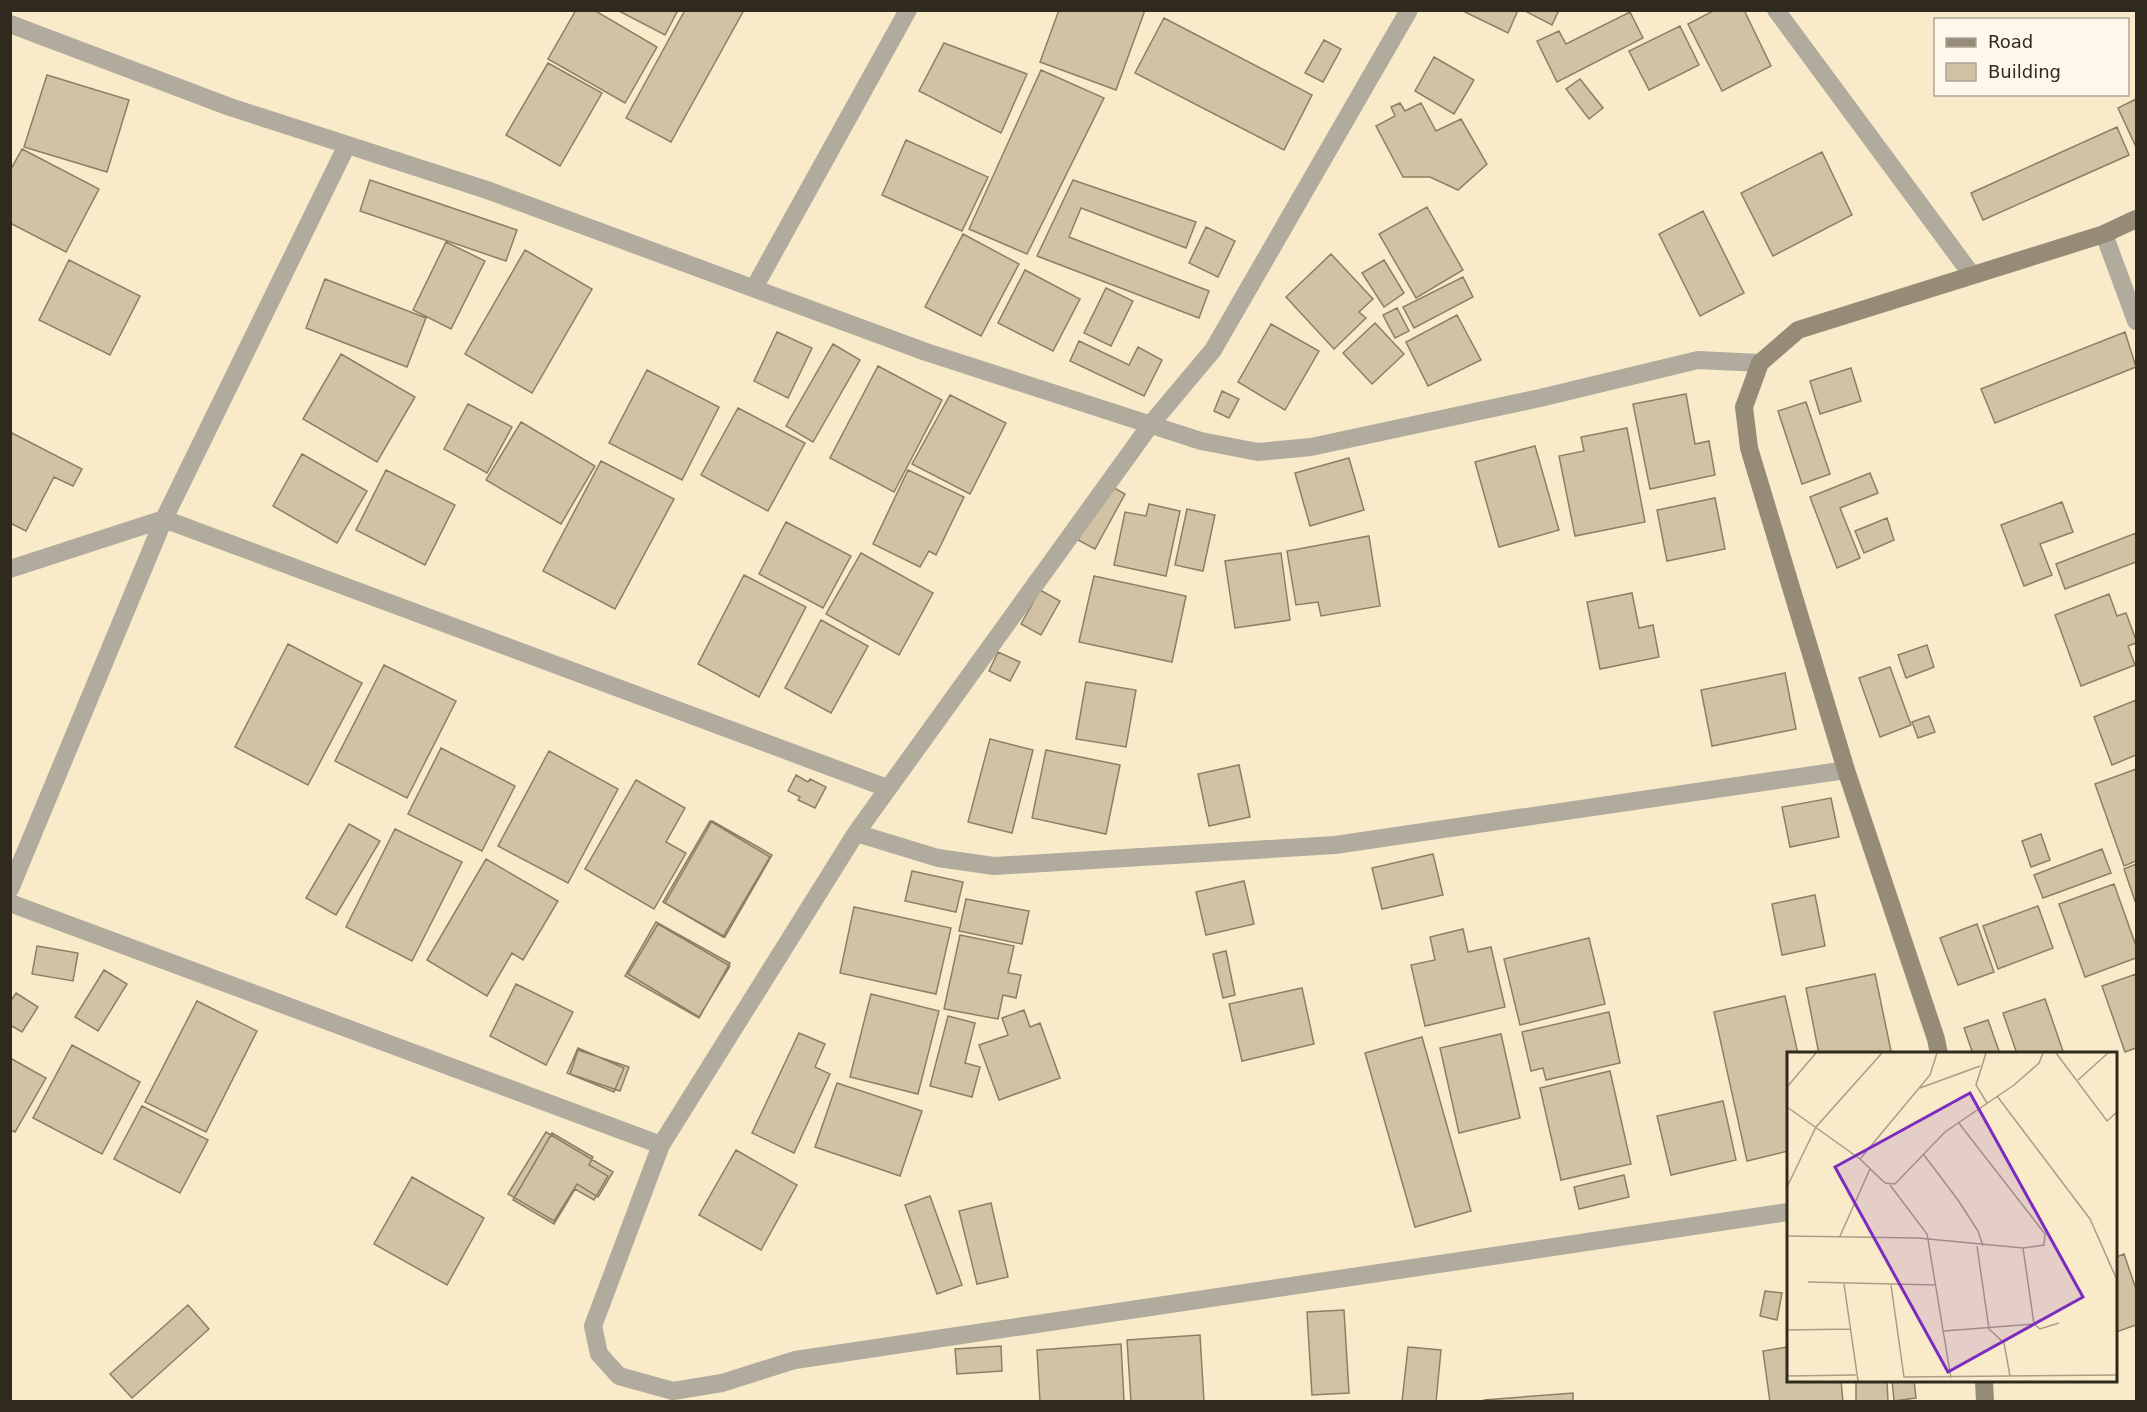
<svg xmlns="http://www.w3.org/2000/svg" width="2147" height="1412" font-family="'DejaVu Sans',sans-serif">
<rect width="100%" height="100%" fill="#f9eaca"/>
<path fill="#d0c2a2" stroke="#8d7f62" stroke-width="1.5" d="M576 10H594L657 47 625 103 548 59Z
M617 10H678L665 35Z
M685 10H744L671 142 626 118Z
M1059 10H1145L1116 90 1040 62Z
M1461 10H1518L1508 33Z
M1523 10H1559L1552 25Z
M1715 10H1744L1771 66 1722 91 1688 24Z
M1630 12 1643 38 1557 82 1537 41 1559 31 1566 44Z
M1164 18 1312 95 1284 150 1135 73Z
M1680 26 1699 65 1649 90 1629 51Z
M1324 40 1341 49 1323 82 1305 73Z
M944 43 1027 74 1001 133 919 91Z
M1434 57 1474 80 1454 114 1415 91Z
M548 63 602 93 560 166 506 135Z
M1041 70 1104 98 1027 254 969 229Z
M47 75 129 100 107 172 24 147Z
M1580 79 1603 108 1589 119 1566 89Z
M2136 99V147L2118 108Z
M1400 103 1405 111 1421 103 1436 131 1461 119 1487 164 1458 190 1430 177H1403L1376 126 1395 116 1391 107Z
M2117 127 2129 155 1983 220 1971 193Z
M906 140 988 177 962 231 882 195Z
M22 149 99 189 66 252 10 223V171Z
M1822 152 1852 215 1773 256 1741 193Z
M370 180 517 230 506 261 360 211Z
M1073 180 1196 222 1186 248 1081 208 1069 237 1209 291 1199 318 1037 256Z
M1427 207 1463 270 1416 298 1379 234Z
M1703 211 1744 293 1700 316 1659 234Z
M1206 227 1235 241 1218 277 1189 263Z
M963 234 1019 264 981 336 925 307Z
M446 242 485 261 451 329 413 310Z
M525 250 592 289 532 393 465 354Z
M1331 254 1373 299 1359 312 1366 318 1334 349 1286 297Z
M69 260 140 296 110 355 39 320Z
M1384 260 1404 293 1384 307 1362 273Z
M1025 270 1080 299 1053 351 998 323Z
M1463 277 1473 297 1414 328 1403 307Z
M325 279 426 318 407 367 306 328Z
M1106 288 1133 301 1111 346 1084 333Z
M1397 308 1409 331 1395 338 1383 315Z
M1457 315 1481 360 1428 386 1406 342Z
M1375 323 1404 354 1372 384 1343 353Z
M1271 324 1319 351 1285 410 1238 382Z
M777 332 812 348 788 398 754 381Z
M2125 332 2136 367 1995 423 1981 389Z
M1079 341 1129 365 1138 347 1162 360 1144 396 1070 361Z
M833 344 860 360 813 442 786 426Z
M341 354 415 397 377 462 303 419Z
M878 366 942 400 894 492 830 458Z
M1851 368 1861 401 1820 414 1810 381Z
M647 370 719 407 682 480 609 443Z
M1222 391 1239 399 1229 418 1214 411Z
M1686 394 1695 444 1709 441 1715 475 1650 489 1633 404Z
M950 395 1006 423 970 494 912 464Z
M1806 402 1830 474 1802 484 1778 411Z
M468 404 512 427 487 473 444 449Z
M738 408 805 443 768 511 701 475Z
M521 422 595 466 561 524 486 480Z
M1627 428 1645 522 1575 536 1559 456 1584 451 1581 437Z
M10 432 82 469 73 486 54 477 26 531 10 523Z
M1535 446 1559 530 1499 547 1475 462Z
M302 454 367 491 337 543 273 506Z
M1349 458 1364 510 1310 526 1295 473Z
M601 461 674 499 615 609 543 571Z
M386 470 455 505 425 565 356 530Z
M908 470 964 497 936 555 929 551 920 567 873 544Z
M1870 473 1878 493 1840 508 1860 558 1837 568 1810 497Z
M1109 485 1125 494 1095 549 1078 540Z
M1715 498 1725 549 1667 561 1657 510Z
M2062 502 2073 532 2040 544 2052 575 2024 586 2001 525Z
M1149 504 1180 511 1166 576 1114 565 1125 512 1146 516Z
M1187 509 1215 515 1203 571 1175 565Z
M1887 518 1894 540 1864 553 1855 531Z
M786 522 851 556 823 608 759 574Z
M2136 533V562L2065 589 2056 564Z
M1369 536 1380 606 1321 616 1318 602 1296 605 1287 551Z
M861 553 933 593 899 655 826 614Z
M1281 553 1290 620 1235 628 1225 561Z
M744 575 806 607 759 697 698 664Z
M1094 576 1186 596 1172 662 1079 642Z
M1040 590 1060 601 1041 635 1021 624Z
M1632 593 1639 628 1653 625 1659 657 1600 669 1587 602Z
M2109 594 2117 616 2126 613 2136 640V643L2128 646 2135 665 2081 686 2055 615Z
M821 620 868 646 831 713 785 688Z
M288 644 362 683 308 785 235 747Z
M1927 645 1934 667 1906 678 1898 655Z
M998 652 1020 662 1010 681 989 671Z
M384 665 456 701 407 798 335 761Z
M1890 667 1911 725 1880 737 1859 678Z
M1785 673 1796 729 1712 746 1701 690Z
M1086 682 1136 690 1126 747 1076 739Z
M2136 700V755L2112 765 2094 717Z
M1929 716 1935 732 1918 738 1912 722Z
M990 739 1033 750 1012 833 968 822Z
M441 748 515 786 482 851 408 814Z
M1046 750 1120 765 1106 834 1032 818Z
M549 751 618 789 568 883 498 846Z
M1239 765 1250 817 1209 826 1198 774Z
M2136 769V861L2124 866 2095 784Z
M796 775 808 782 810 779 826 787 815 808 798 800 800 797 788 791Z
M636 780 685 808 666 842 686 853 654 909 585 869Z
M1831 798 1839 837 1790 847 1782 807Z
M710 821 770 857 723 937 663 902Z
M712 821 772 855 725 937 665 903Z
M349 824 380 841 336 915 306 898Z
M395 829 462 862 412 961 346 927Z
M2041 834 2050 860 2031 867 2022 841Z
M2102 849 2111 873 2043 898 2034 875Z
M1433 854 1443 895 1382 909 1372 868Z
M486 859 558 901 523 960 512 953 487 996 427 960Z
M2136 864V904L2124 869Z
M912 871 963 882 956 912 905 901Z
M1244 881 1254 924 1206 935 1196 892Z
M2114 884 2136 946V958L2085 977 2059 904Z
M1815 895 1825 946 1782 955 1772 904Z
M966 899 1029 911 1022 944 959 931Z
M2038 906 2053 948 1998 969 1983 926Z
M854 907 951 928 936 994 840 973Z
M656 922 730 963 699 1018 625 976Z
M658 924 730 966 699 1017 628 974Z
M1977 924 1994 972 1958 985 1940 938Z
M1463 929 1468 952 1491 947 1505 1007 1425 1026 1411 965 1435 960 1430 937Z
M960 935 1014 946 1008 973 1021 975 1016 998 1003 995 998 1019 944 1009Z
M1589 938 1605 1004 1520 1025 1504 959Z
M37 946 78 953 73 981 32 974Z
M1226 951 1235 995 1223 998 1213 954Z
M104 970 127 984 98 1031 75 1017Z
M1875 974 1891 1051 1880 1054H1819L1806 988Z
M2136 974V1048L2125 1052 2102 986Z
M516 984 573 1012 546 1065 490 1036Z
M1302 988 1314 1044 1242 1061 1229 1004Z
M16 993 38 1007 22 1032 10 1025V1002Z
M871 994 939 1011 918 1094 850 1077Z
M1785 996 1798 1054H1788V1151L1747 1161 1714 1012Z
M2045 999 2064 1054H2017L2003 1013Z
M197 1001 257 1031 206 1132 145 1102Z
M1024 1010 1030 1027 1040 1023 1060 1078 999 1100 979 1045 1008 1035 1002 1018Z
M1609 1012 1620 1063 1546 1080 1543 1068 1531 1071 1522 1032Z
M948 1016 975 1023 965 1063 980 1067 972 1097 930 1086Z
M1988 1020 2000 1054H1973L1964 1028Z
M799 1033 825 1044 815 1067 830 1074 794 1153 752 1133Z
M1501 1034 1520 1118 1459 1133 1440 1048Z
M1422 1037 1471 1211 1415 1227 1365 1053Z
M72 1045 140 1082 102 1154 33 1118Z
M578 1048 624 1068 614 1092 567 1073Z
M578 1050 629 1067 620 1091 570 1074Z
M10 1058 46 1078 15 1132 10 1130Z
M1610 1071 1631 1164 1561 1180 1540 1088Z
M837 1083 922 1111 900 1176 815 1147Z
M1723 1101 1736 1160 1671 1175 1657 1116Z
M142 1106 208 1140 180 1193 114 1159Z
M546 1132 613 1172 598 1197 577 1184 554 1221 508 1194Z
M552 1133 593 1157 589 1165 608 1176 594 1200 575 1189 554 1224 513 1200Z
M736 1150 797 1185 761 1250 699 1215Z
M1624 1175 1629 1197 1579 1209 1574 1187Z
M412 1177 484 1218 447 1285 374 1244Z
M930 1196 962 1285 937 1294 905 1205Z
M991 1203 1008 1277 977 1284 959 1211Z
M2124 1254 2136 1289V1325L2116 1332V1257Z
M1765 1291 1782 1293 1777 1320 1760 1316Z
M188 1305 209 1329 132 1398 110 1374Z
M1344 1310 1349 1393 1312 1395 1307 1312Z
M1200 1335 1204 1402H1131L1127 1340Z
M1121 1344 1124 1401 1040 1402 1037 1350Z
M1001 1346 1002 1371 957 1374 955 1349Z
M1408 1347 1441 1350 1436 1402H1402Z
M1788 1347V1380H1841L1843 1402H1770L1763 1351Z
M1856 1380H1887L1888 1402H1856Z
M1892 1380H1914L1916 1398 1894 1401Z
M1573 1393V1402H1484V1400Z"/>
<g fill="none" stroke-linecap="round" stroke-linejoin="round">
<path stroke="#b1ab9d" stroke-width="18" d="M1409 10 1213 350 1151 424 856 833 661 1145 593 1326 599 1354 619 1376 673 1391 722 1383 795 1360 1788 1212
M1776 10 1972 275
M10 24 230 107 487 190 926 352 1201 441 1258 452 1311 447 1540 398 1698 360 1760 363
M2104 234 2136 321
M754 288 908 10
M10 569 164 519 887 788
M856 833 938 858 994 866 1335 845 1846 770
M10 889 164 519 347 145
M10 903 661 1145"/>
<path stroke="#958b77" stroke-width="18" d="M1939 1054 1936 1039 1846 770 1749 448 1744 407 1760 363 1798 330 2104 234 2136 219
M1984 1380 1985 1402"/>
</g>
<g transform="translate(1787 1052)">
<rect width="330" height="330" fill="#f9eaca"/>
<path fill="none" stroke="#a99d85" stroke-width="1.5" d="M199 1 189 33 200 51M269 1 320 69 330 60M291 28 321 1M0 35 29 1M133 36 193 14M210 44 303 167 330 228M0 55 73 107 98 131 108 132 158 80 227 33 252 11 256 1M137 103 171 148 191 179 196 194M73 107 143 23 150 1M103 133 140 182 164 326M0 135 29 75 95 1M0 184 131 186 236 196 257 193 258 182 171 70M53 184 83 117M190 194 202 277 217 291 223 324M236 196 247 272M21 230 149 233M57 232 71 329M104 233 117 325 330 323M0 278 64 277M157 279 247 272 253 277 272 271M0 324 69 323"/>
<path fill="#7b2cbf" fill-opacity="0.15" stroke="#7b2cbf" stroke-width="3" d="M183 41 296 245 161 320 48 115Z"/>
<rect width="330" height="330" fill="none" stroke="#302a1e" stroke-width="3"/>
</g>
<rect width="2147" height="1412" fill="none" stroke="#302a1e" stroke-width="24"/>
<rect x="1934" y="18" width="195" height="78" fill="#fef8eb" stroke="#aca699" stroke-width="1.5"/>
<rect x="1946" y="38" width="30" height="9" fill="#958b77" stroke="#aca699" stroke-width="1.5"/>
<text x="1988" y="48" font-size="18" fill="#302a1e">Road</text>
<rect x="1946" y="63" width="30" height="18" fill="#d0c2a2" stroke="#aca699" stroke-width="1.5"/>
<text x="1988" y="78" font-size="18" fill="#302a1e">Building</text>
</svg>
